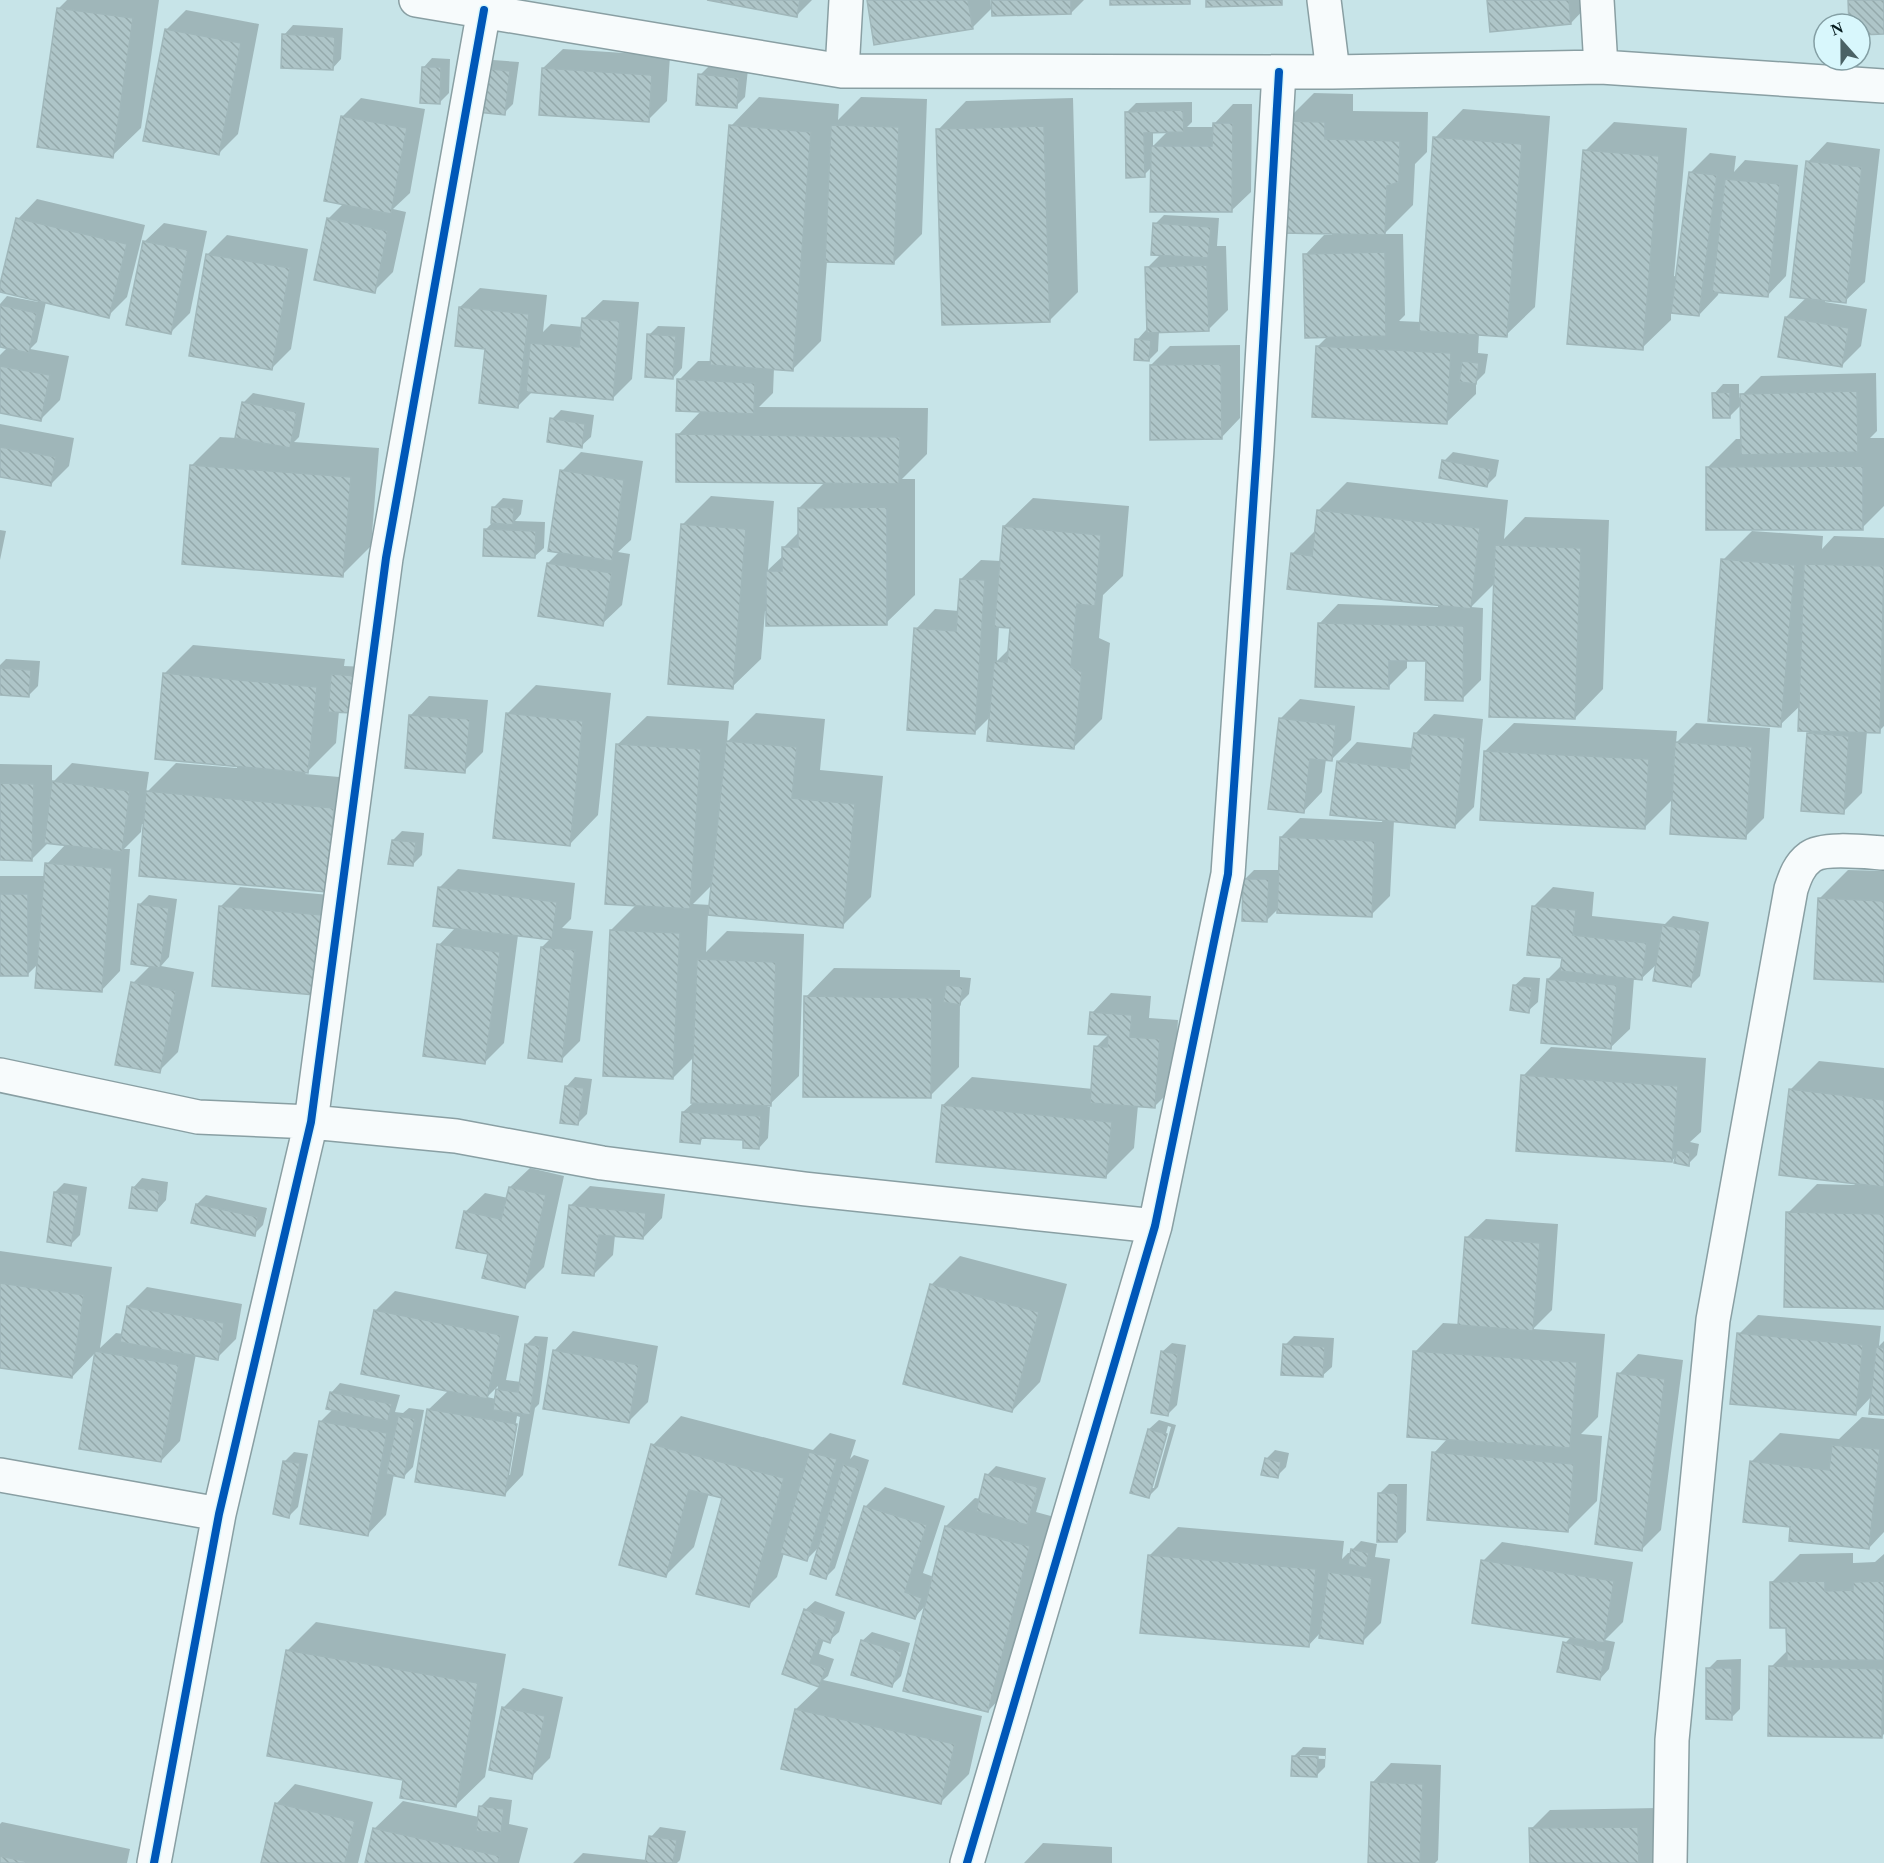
<svg xmlns="http://www.w3.org/2000/svg" width="1884" height="1863" font-family="'Times New Roman',serif">
<defs>
<pattern id="building-back-hatch" width="6" height="6" patternUnits="userSpaceOnUse" patternTransform="scale(1.5)"><rect width="6" height="6" fill="#aec5c8"/><path d="M-1 5l2 2M0 0l6 6M5-1l2 2" fill="none" stroke="#94a9ab"/></pattern>
</defs>
<rect width="100%" height="100%" fill="#c7e4e8"/>
<path fill="#0003" fill-rule="evenodd" d="M67 0H159L141 128 112 156 58 9Z
M712 0H812L797 15Z
M868 0H990L991 7H993V0H1084L1071 13 993 7 972 28Z
M1488 0H1590V3L1571 23Z
M186 10 259 24 238 134 219 153 166 30Z
M293 25 343 28 341 59 332 69 284 35Z
M563 49 670 56 667 101 648 120 543 68Z
M432 58 450 59 449 93 440 102 423 68Z
M493 60 519 62 513 104 504 113 484 69Z
M709 66 748 69 745 97 736 106 700 75Z
M1314 93 1353 94V111L1428 112 1427 152 1415 164 1413 205 1384 234H1403L1405 315 1399 321 1421 322 1435 138 1463 109 1550 116 1535 307 1506 335 1479 334 1478 353 1488 354 1485 373 1476 382V394L1447 422 1317 347 1328 336 1305 255 1324 235H1332V233L1285 122Z
M759 97 839 104 838 120 861 97 927 99 922 234 893 263 827 261 821 341 792 370 774 368 773 393 759 407 928 408 927 454 902 479H915V595L886 623 765 611 761 659 732 687 683 524 711 496 774 501 768 570 784 555 783 548 799 532V508L825 482 678 435 702 410 679 380 698 361H712L731 126Z
M361 98 425 109 410 193 393 209 406 212 393 272 374 291 328 219 344 203 342 117Z
M1073 98 1078 292 1050 320 938 130 966 101Z
M1192 102V122L1187 127H1214V124L1233 104H1252L1251 192 1231 211 1152 167 1144 175 1126 113 1136 103ZM1168 131 1153 146V132Z
M1614 122 1687 128 1674 276 1677 277 1690 173 1710 153 1736 156 1734 172 1745 160 1798 165 1786 276 1767 296 1719 291 1718 295 1699 315 1671 311V320L1642 348 1585 151Z
M1827 142 1880 149 1865 282 1845 301 1825 299V302L1867 309 1861 346 1842 365 1786 317 1807 297 1808 162Z
M37 199 145 225 127 297 108 316 46 302 37 342 30 349 69 356 60 400 41 419 0 412V355L8 347 0 346V304L7 296 38 302V300L0 290 18 219Z
M1164 215 1219 218 1217 246H1226L1228 310 1209 329 1159 331 1158 351 1149 360 1137 340 1146 330 1148 331 1147 268 1161 254 1155 224Z
M164 223 207 231 190 313 171 332 144 242Z
M227 235 308 249 291 349 272 368 208 254Z
M480 288 547 295 543 332 551 324 583 327V319L603 300 639 302 632 379 613 398 533 391 518 406 486 348 460 307Z
M658 326 685 327 682 368 673 378 649 335Z
M1240 345V418L1221 438 1151 365 1170 346Z
M1876 373 1877 431 1870 438H1884V506L1862 528 1707 468 1736 439H1743L1742 404 1730 416 1714 394 1723 384H1739V398L1761 376Z
M253 393 305 403 299 437 294 442 379 448 371 546 342 575 192 465 220 437 237 438 243 403Z
M561 410 594 415 591 437 581 446 552 419Z
M0 424 74 438 69 466 50 485 0 475Z
M581 452 643 461 631 540 618 552 630 554 622 605 602 624 548 563 560 551 562 471Z
M1453 452 1499 460 1496 476 1487 485 1444 461Z
M1347 482 1508 500 1504 539 1525 517 1609 520 1603 689 1575 718 1495 583 1471 607 1483 608 1481 680 1462 699 1428 660H1407V668L1388 687 1319 624 1338 604 1438 607V604L1292 554 1316 530 1318 511Z
M503 498 523 500 521 514 515 521 545 522 544 548 534 557 486 529 492 523 494 507Z
M1033 498 1129 506 1123 576 1103 595 1099 638 1110 643 1102 719 1073 748 991 716 974 733 916 629 935 609 959 611 961 579 981 560 1001 561 1004 526ZM999 626 1012 627 1010 648 997 661Z
M0 530 6 531 0 560Z
M1752 531 1823 536 1822 549 1834 536 1884 538V726L1879 731H1867L1862 793 1843 812 1808 733 1813 729 1801 705 1780 725 1723 560Z
M193 645 345 659 344 666 367 667 339 711 336 743 305 774 362 779 355 862 142 824 141 832 124 849H130L120 971 101 991 39 963 27 975H0V876H46L47 864 66 844 49 842 31 860 0 859V764L52 765V783L72 763 149 772 146 793 176 763 237 768V765L165 673Z
M6 659 40 661 38 686 28 696 0 694V665Z
M536 685 611 693 598 815 570 844 507 714Z
M429 696 488 700 483 752 464 771 410 716Z
M1300 699 1355 706 1351 740 1331 760 1326 759 1322 792 1303 812 1280 719Z
M756 713 825 719 820 770 883 776 871 897 842 926 708 913 706 952 727 931 804 934 799 1076 767 1107H770L768 1138 759 1148 745 1139 705 1136 699 1142 683 1112 693 1103 695 1056 673 1078 611 930 637 904 618 744 647 716 729 721 727 742ZM713 884 711 905 693 904Z
M1434 714 1483 719 1474 807 1454 827 1394 820 1390 896 1371 915 1278 909 1267 920 1245 879 1254 870H1280L1281 837 1300 818 1382 822 1383 819 1338 762 1357 742 1413 748 1415 734Z
M1514 723 1677 731 1676 743 1696 723 1770 728 1764 818 1745 837 1673 799 1644 828 1485 751Z
M402 831 424 833 422 855 412 865 393 840Z
M458 869 575 883 571 919 562 928 593 931 580 1041 561 1060 542 947 551 938 518 935 504 1043 484 1063 439 945 456 927 439 888Z
M1848 870 1884 871V981L1820 898Z
M240 887 341 896 333 975 220 907Z
M1553 887 1594 892 1592 916 1665 924 1673 916 1709 922 1700 976 1691 985 1658 963 1641 979 1634 978 1630 1029 1610 1048 1548 979 1562 965 1563 957 1534 906Z
M149 895 177 899 169 957 161 966 194 972 178 1052 159 1071 133 983 151 965 140 904Z
M834 968 960 970V977L971 978 969 994 960 1003 959 1067 930 1096 806 997Z
M1524 977 1540 978 1538 1002 1528 1011 1514 986Z
M1111 993 1151 996 1149 1018 1178 1020 1174 1087 1155 1106 1138 1105 1134 1148 1105 1177 943 1105 972 1077 1093 1089 1096 1047 1109 1034 1092 1013Z
M1551 1047 1706 1058 1701 1132 1690 1142 1699 1144 1697 1155 1688 1164 1677 1155 1672 1161 1523 1076Z
M1819 1061 1884 1068V1308L1788 1213 1817 1184 1855 1185 1790 1090Z
M575 1077 592 1079 587 1114 577 1124 566 1087Z
M530 1168 564 1176 544 1267 525 1286 490 1253 465 1212 485 1193 508 1198 510 1187Z
M142 1178 168 1182 166 1200 157 1210 133 1188Z
M64 1183 87 1187 80 1235 71 1244 55 1192Z
M590 1186 665 1194 662 1218 643 1238 615 1235 613 1255 593 1275 570 1206Z
M206 1195 267 1208 263 1225 254 1234 197 1204Z
M1486 1219 1558 1224 1552 1310 1533 1329 1605 1334 1598 1417 1581 1434 1602 1436 1597 1501 1568 1530 1434 1453 1448 1438 1415 1352 1443 1323 1460 1324 1466 1238Z
M0 1251 112 1267 100 1348 116 1333 123 1334 128 1306 147 1287 242 1304 236 1339 217 1358 196 1354 180 1441 161 1461 96 1352 72 1377 0 1367Z
M960 1256 1067 1284 1040 1382 1012 1411 905 1383 932 1284Z
M395 1291 519 1316 506 1380 521 1382 526 1345 535 1336 548 1337 539 1404 535 1408 523 1475 504 1495 428 1410 449 1390 375 1311ZM498 1386 496 1399 487 1397ZM517 1416 520 1417 510 1475H507Z
M1758 1315 1881 1326 1879 1346 1884 1341V1413L1872 1396 1856 1413 1739 1334Z
M573 1331 658 1346 648 1402 629 1421 554 1351Z
M1294 1336 1334 1338 1332 1367 1322 1376 1285 1345Z
M1172 1343 1186 1345 1177 1405 1167 1415 1162 1352Z
M1638 1354 1683 1360 1661 1530 1642 1549 1619 1374Z
M340 1383 400 1395 395 1412 403 1413 409 1408 424 1410 413 1467 404 1476 394 1474 386 1515 367 1535 321 1421 333 1409 331 1393Z
M681 1416 813 1450 830 1433 856 1440 850 1459 854 1455 869 1460 835 1568 826 1577 820 1546 807 1559 784 1553 777 1577 748 1606 724 1497 709 1493 694 1547 666 1575 653 1445Z
M1862 1417 1884 1419V1532L1869 1548 1792 1525 1751 1462 1780 1433 1839 1439Z
M1159 1420 1176 1425 1158 1487 1149 1496V1429ZM1168 1426 1171 1427 1154 1488H1151Z
M1275 1450 1289 1453 1286 1467 1277 1476 1266 1459Z
M294 1452 308 1454 298 1507 289 1516 285 1461Z
M996 1466 1046 1478 1036 1512 1058 1518 1016 1682 988 1711 926 1605 915 1617 865 1507 885 1487 945 1506 923 1573 934 1577 946 1526 975 1498 981 1499 987 1475Z
M1389 1484H1407L1406 1532 1397 1541 1380 1493Z
M1178 1527 1344 1541 1342 1559 1348 1553H1351L1352 1550 1361 1541 1377 1544 1375 1557 1390 1559 1381 1623 1362 1642 1321 1632 1308 1646 1149 1556Z
M1502 1542 1633 1562 1623 1622 1605 1640 1615 1642 1609 1669 1600 1679 1565 1643 1571 1637 1483 1561Z
M1853 1553V1563L1875 1562 1884 1554V1734L1881 1737 1771 1667 1788 1650V1627L1771 1583 1800 1554Z
M815 1601 845 1612 839 1632 829 1641 824 1639 819 1654 834 1659 828 1676 823 1680 982 1716 969 1774 940 1803 796 1709 820 1686 783 1673 805 1610Z
M316 1622 506 1654 485 1777 456 1805 404 1779 287 1651Z
M872 1632 910 1643 901 1676 891 1686 862 1641Z
M1741 1659 1740 1709 1731 1718 1708 1669 1717 1660Z
M523 1688 563 1697 550 1758 531 1777 491 1769 504 1707Z
M1303 1747 1326 1748 1325 1767 1316 1776 1293 1757ZM1300 1755 1325 1756V1759L1300 1758Z
M1391 1763 1441 1765 1438 1860 1435 1863H1370L1372 1783Z
M295 1784 373 1802 358 1863H262L276 1804Z
M490 1797 512 1800 509 1824 528 1828 519 1863H367L374 1829 403 1801 479 1817 480 1807Z
M1657 1808V1863H1531V1829L1550 1810Z
M2 1822 130 1849 127 1863H0V1824Z
M660 1827 686 1831 680 1860 677 1863H573L583 1853 647 1860 651 1837Z
M1043 1843 1112 1847V1863H1024Z"/>
<path fill="url(#building-back-hatch)" stroke="#a0b7ba" stroke-width="1.5" d="M707 0H800L797 17Z
M867 0H968L973 29 874 45Z
M991 0H1071V14L992 16Z
M1110 0H1190V4L1110 5Z
M1206 0H1282V5L1206 7Z
M1487 0H1569L1571 24 1490 32Z
M1848 0H1884V34L1860 35V24H1849Z
M57 8 133 18 113 158 37 147Z
M165 29 241 43 219 155 143 141Z
M282 34 335 37 333 70 281 68Z
M422 67H441L440 104 420 103Z
M482 68 510 71 505 115 477 112Z
M542 68 652 75 649 122 539 115Z
M698 74 739 78 737 108 696 105Z
M1183 110 1184 132 1144 133 1145 177 1126 178 1125 112Z
M341 116 407 128 391 214 324 201Z
M1284 121 1325 122V139L1400 141 1399 182 1387 186 1385 235 1282 233Z
M1213 123H1233L1232 212H1150L1151 146H1212Z
M729 125 811 132 793 371 710 365Z
M831 125 899 127 894 264 825 262Z
M1044 126 1050 322 942 325 936 129Z
M1433 137 1522 144 1507 337 1419 331Z
M1583 150 1659 156 1643 350 1567 344Z
M1806 161 1862 167 1846 303 1790 297Z
M1689 172 1717 175 1699 316 1671 313Z
M1725 179 1780 184 1768 297 1712 292Z
M16 218 127 244 109 318 0 292V284Z
M327 218 388 231 375 293 314 280Z
M1153 223 1211 227 1208 258 1151 255Z
M143 241 188 250 171 334 126 325Z
M1385 252 1386 336 1305 338 1303 254Z
M206 254 290 268 272 370 189 356Z
M1207 265 1209 331 1147 333 1145 267Z
M0 305 37 313 29 353 0 347Z
M459 307 529 314 518 408 479 403 485 349 455 346Z
M1785 317 1849 328 1842 367 1778 357Z
M582 318 620 321 613 400 526 392 530 343 579 347Z
M647 334 676 336 673 379 645 377Z
M1135 339 1151 340 1149 361 1134 360Z
M1316 346 1451 353 1447 424 1312 417Z
M1462 361 1479 363 1476 384 1459 382Z
M1221 364 1222 439 1150 440V365Z
M0 366 50 375 41 421 0 413Z
M677 379 755 383 754 414 676 411Z
M1857 391 1858 452 1741 455 1740 394Z
M1730 392V418H1713L1712 393Z
M242 402 297 412 290 448 235 438Z
M550 418 585 424 582 448 547 442Z
M676 434 900 437 899 484 676 482Z
M0 447 56 457 51 486 0 477Z
M1442 460 1491 469 1487 487 1439 478Z
M190 465 351 477 343 577 182 564Z
M1863 466V530H1706V467Z
M560 470 624 480 612 561 548 551Z
M492 507 514 508 513 525 491 523Z
M887 507V625L766 626V571H782V547H798V508Z
M1317 510 1480 528 1471 609 1287 589 1291 553 1312 556Z
M681 524 746 529 733 689 668 684Z
M1003 526 1101 535 1095 606 1077 604 1071 667 1082 672 1074 749 987 741 994 661 1007 662 1010 628 994 627Z
M484 529 536 531 535 558 483 556Z
M1495 545 1581 548 1575 719 1489 717Z
M1721 559 1795 565 1781 727 1708 721Z
M547 563 612 573 603 626 538 616Z
M1804 564 1884 566 1880 733 1798 731Z
M960 579 985 580 975 734 907 730 914 628 956 631Z
M1318 623 1464 626 1463 701 1425 700 1426 661H1389V689L1315 687Z
M0 668 31 670 29 697 0 695Z
M163 673 317 687 308 773 155 759Z
M331 674 358 676 355 713 328 712Z
M506 713 583 721 570 846 493 838Z
M409 715 470 719 465 773 405 768Z
M1279 718 1336 725 1332 761 1310 759 1304 813 1268 809Z
M1414 733 1465 738 1455 828 1330 815 1337 761 1409 769Z
M1807 733 1849 736 1844 814 1801 811Z
M726 741 797 747 792 798 855 804 843 928 708 915Z
M1675 742 1752 747 1746 839 1670 834Z
M616 744 701 749 690 909 605 904Z
M1484 751 1649 759 1645 829 1480 820Z
M52 781 130 791 122 852 44 843Z
M0 783 34 784 32 861 0 860Z
M146 791 334 808 327 892 139 876Z
M1280 837 1375 841 1372 917 1277 913Z
M392 840 416 842 413 866 388 864Z
M45 863 112 868 102 992 35 988Z
M1243 879H1269L1267 922 1242 921Z
M438 887 557 902 552 940 433 926Z
M0 894H28V976H0Z
M1818 898 1884 901V982L1814 979Z
M138 904 169 908 160 968 131 964Z
M219 906 323 915 315 995 212 986Z
M1532 906 1576 910 1573 935 1647 943 1642 980 1560 971 1562 958 1527 955Z
M1662 925 1701 931 1691 987 1653 981Z
M610 930 680 933 673 1079 603 1076Z
M437 944 500 952 485 1064 423 1056Z
M541 947 575 950 562 1062 528 1058Z
M697 959 776 962 771 1106 691 1103Z
M1547 979 1617 985 1611 1049 1541 1043Z
M131 982 176 991 160 1073 115 1065Z
M946 985 963 987 960 1005 943 1002Z
M1513 985 1532 987 1529 1013 1510 1010Z
M804 996 932 998 931 1098 803 1097Z
M1090 1012 1132 1015 1130 1037 1160 1039 1155 1108 1090 1103 1094 1046 1107 1047 1108 1035 1088 1034Z
M1521 1075 1678 1086 1672 1162 1516 1151Z
M565 1086 584 1088 578 1125 560 1123Z
M1789 1089 1884 1100V1187L1779 1175Z
M942 1105 1112 1122 1106 1178 936 1162Z
M682 1112 761 1116 759 1149 743 1148V1140L701 1138 700 1144 680 1142Z
M1677 1150 1690 1153 1689 1166 1674 1163Z
M132 1187 160 1191 157 1211 129 1208Z
M509 1187 546 1195 525 1288 482 1278 488 1254 456 1248 464 1211 501 1219Z
M54 1192 79 1195 71 1246 47 1242Z
M196 1204 258 1217 255 1236 191 1223Z
M569 1205 646 1213 643 1239 599 1235 594 1276 562 1273Z
M1786 1212 1884 1214V1309L1784 1307Z
M1465 1237 1540 1243 1533 1331 1458 1325Z
M0 1283 84 1295 72 1378 0 1368Z
M930 1284 1039 1312 1012 1412 903 1384Z
M127 1306 224 1323 218 1360 120 1342Z
M374 1310 501 1335 487 1399 361 1374Z
M1737 1333 1863 1345 1856 1415 1730 1404Z
M525 1344 540 1346 530 1415 493 1410 496 1389 518 1392Z
M1283 1344 1325 1347 1323 1377 1281 1375Z
M1876 1347 1884 1348V1415L1869 1414Z
M553 1350 639 1365 629 1423 543 1409Z
M95 1351 179 1365 161 1462 79 1449Z
M1161 1351 1178 1354 1168 1416 1151 1413Z
M1413 1351 1577 1362 1570 1448 1407 1437Z
M1617 1373 1665 1379 1642 1551 1595 1544Z
M330 1392 392 1404 388 1421 326 1409Z
M427 1409 517 1424 505 1496 415 1482Z
M398 1416 415 1419 404 1478 386 1474Z
M319 1421 387 1433 368 1536 300 1524Z
M1148 1429 1167 1434 1149 1498 1130 1493Z
M651 1444 784 1478 749 1607 696 1594 722 1498 689 1490 666 1577 619 1565Z
M1832 1445 1880 1449 1869 1549 1789 1541 1790 1527 1743 1522 1750 1461 1829 1470Z
M809 1452 837 1459 807 1561 780 1553Z
M1432 1452 1574 1464 1568 1532 1427 1520Z
M1265 1458 1281 1462 1278 1478 1261 1475Z
M283 1461 300 1463 289 1518 273 1514Z
M843 1464 860 1469 826 1579 810 1574Z
M985 1474 1038 1487 1027 1525 976 1511Z
M1378 1493H1398L1397 1542H1377Z
M864 1506 927 1525 905 1592 922 1598 915 1619 836 1595Z
M945 1526 1030 1546 988 1712 903 1691Z
M1351 1549 1369 1553 1366 1568 1348 1564Z
M1148 1555 1316 1569 1309 1647 1140 1633Z
M1481 1560 1614 1581 1604 1643 1472 1623Z
M1328 1572 1372 1578 1363 1644 1319 1638Z
M1825 1581V1591L1853 1590V1582L1884 1581V1660L1787 1661 1786 1628H1770V1582Z
M804 1609 837 1621 830 1643 819 1639 810 1663 826 1668 819 1687 782 1674Z
M861 1640 902 1652 892 1687 851 1675Z
M1563 1642 1606 1651 1600 1680 1557 1672Z
M286 1650 478 1683 456 1807 400 1798 403 1780 267 1756Z
M1769 1666 1883 1669 1882 1738 1768 1736Z
M1706 1668H1732V1720L1706 1719Z
M502 1707 545 1716 532 1779 489 1770Z
M795 1709 955 1744 941 1804 781 1769Z
M1292 1756 1318 1757 1317 1777 1291 1776Z
M1371 1782 1423 1784 1420 1863H1368Z
M275 1803 355 1821 345 1863H261Z
M479 1806 504 1809 501 1833 476 1831Z
M1638 1827 1639 1863H1530L1529 1828Z
M373 1828 500 1856 498 1863H365Z
M649 1836 677 1840 673 1863H645Z
M0 1856 34 1863H0Z"/>
<g fill="none" stroke-linecap="round" stroke-linejoin="round">
<defs>
<path id="street" d="M416 0 842 71 1333 72 1601 67 1884 86
M1324 0 1333 72
M1597 0 1601 67
M842 71 846 0
M0 1075 198 1117 311 1122 456 1136 602 1163 805 1189 1155 1226
M0 1475 219 1514
M154 1863 219 1514 311 1122 386 558 484 10
M967 1863 1155 1226 1228 874 1257 449 1279 72
M1670 1863 1672 1740 1713 1320 1791 889C1795 877 1799 865 1810 857 1823 847 1867 852 1884 853"/>
</defs>
<use href="#street" stroke="#899fa3" stroke-width="36"/>
<use href="#street" stroke="#f7fbfc" stroke-width="33"/>
<defs>
<path id="cycleway" d="M154 1863 219 1514 311 1122 386 558 484 10
M967 1863 1155 1226 1228 874 1257 449 1279 72"/>
</defs>
<use href="#cycleway" stroke="#d8f7fc" stroke-width="11"/>
<use href="#cycleway" stroke="#0057b8" stroke-width="8"/>
</g>
<g transform="translate(1842 42) rotate(339)"><circle r="28" fill="#d8f7fc" stroke="#849fa4" stroke-width="1.5"/>
<path d="M0-4.5L10 22L0 15L-10 22Z" fill="#4a6265"/>
<text y="-9" font-size="16" font-weight="bold" text-anchor="middle" fill="#061c1f">N</text>
</g>
</svg>
